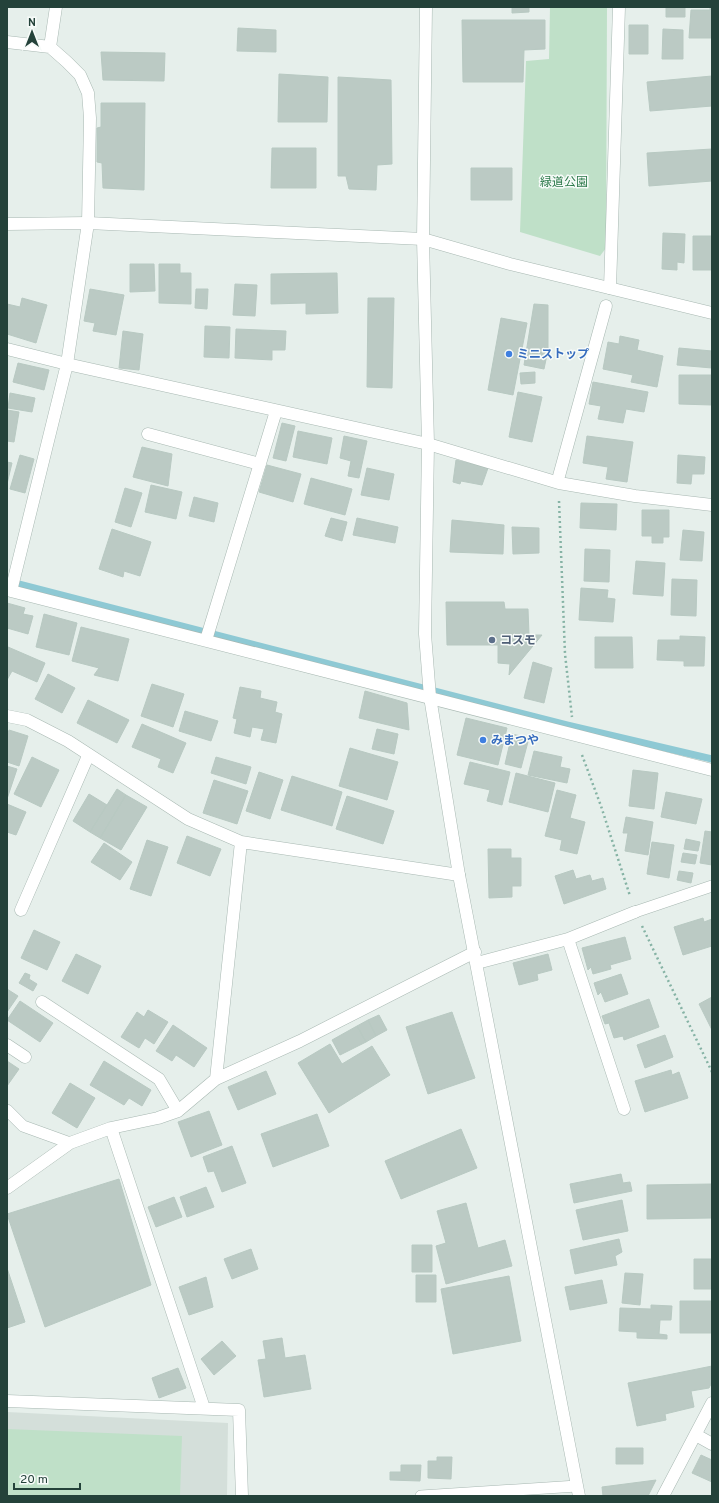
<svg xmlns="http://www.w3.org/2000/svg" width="719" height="1503" font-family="Overpass,'Noto Sans JP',sans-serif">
<rect width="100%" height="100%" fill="#e6efeb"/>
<path fill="#d4dfda" d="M7 1412 228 1423 227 1496H7Z"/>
<path fill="#bfe0c8" d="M550 7H607L606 248 600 256 520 232 526 61 549 59Z
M7 1429 182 1436 180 1496H7Z"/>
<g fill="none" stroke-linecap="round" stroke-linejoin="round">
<path stroke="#8ec9d4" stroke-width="7" d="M7 581 567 725 712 759"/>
</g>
<path fill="#bbcac4" stroke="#b8c9c2" d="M496 7H529V12L512 13V7Z
M666 7H685V17H666Z
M710 7H712V38H689L691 10H710Z
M462 20H545V49L524 50 523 82H463Z
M629 25H648V54H629Z
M238 28 276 30V52L237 51Z
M663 29 683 30V59H662Z
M101 52 165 53 164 81 103 80Z
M279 74 328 77 327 122H278Z
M712 76V106L650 111 647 82Z
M338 77 391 80 392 164 377 165 376 190 349 189 346 176H338Z
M101 103H145L144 190 103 188 102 163 97 162V128L101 127Z
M272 148H316V188H271Z
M712 149V181L649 186 647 153Z
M471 168H512V200H471Z
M663 233 685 234 684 263 677 262V270L662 269Z
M693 236H712V270H693Z
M130 264H154L155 291 130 292Z
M159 264H180V273H191V304L159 303Z
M337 273 338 313 306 314V303L271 304V274Z
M235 284 257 285 255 316 233 315Z
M90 289 124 295 116 335 93 331 95 323 84 321Z
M196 289H208L207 309 195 308Z
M22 298 47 305 36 343 7 334V304L20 307Z
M368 298H394L392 388 367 387Z
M534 304 548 305V350L544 369 524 365Z
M501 318 527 323 513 395 488 390Z
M205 326 230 327 229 358 204 357Z
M236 329 286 331 285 350H272V360L235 358Z
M123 331 143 334 139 370 119 368Z
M620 336 639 340 637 350 663 356 657 387 631 382 633 375 603 369 608 342 619 344Z
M679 348 712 351V368L677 365Z
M18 363 49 370 44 390 13 382Z
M535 372V383L521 384 520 373Z
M679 375H712V405L679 404Z
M593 382 648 392 644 412 626 409 623 423 598 419 601 406 589 404Z
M518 392 542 397 532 442 509 437Z
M10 393 35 398 32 412 8 408Z
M7 410 19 412 14 442 7 441Z
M282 423 295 426 286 461 273 458Z
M298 431 332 438 327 464 293 457Z
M344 436 367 441 359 478 348 476 351 461 340 458Z
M587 436 633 442 627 482 606 479 608 467 583 463Z
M142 447 172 454 168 486 133 477Z
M20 455 34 459 25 493 10 489Z
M678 455 705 457 704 474H692L691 484 677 483Z
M456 460 488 468 482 485 461 481 460 484 453 482Z
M7 462 12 463 7 484Z
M267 465 301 474 293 502 259 492Z
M367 468 394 474 389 500 361 495Z
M311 478 352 489 345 515 304 504Z
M151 485 182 492 176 519 145 512Z
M125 488 142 493 131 527 115 522Z
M194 497 218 503 214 522 189 516Z
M581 503 617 504 616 530 580 528Z
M642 510H669V537H663V543H652V536H642Z
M331 518 347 522 342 541 325 536Z
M357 518 398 527 395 543 353 535Z
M452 520 504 525 503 554 450 552Z
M512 527 539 528V553L513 554Z
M112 529 151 542 140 576 124 571 123 577 99 569Z
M683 530 704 532 702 561 680 560Z
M585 549 610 550 609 582 584 581Z
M636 561 665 563 663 596 633 594Z
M672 579 697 580 696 616 671 615Z
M581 588 608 590 607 598 615 599 613 622 579 620Z
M446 602H504L505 609H528L529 635H542L509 675 510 664 498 663V645H447Z
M7 603 25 608 23 614 33 616 28 634 7 628Z
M44 614 77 623 69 655 36 647Z
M81 627 129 639 118 681 94 675 99 668 72 661Z
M680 636 705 637 704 666H684V661L657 660 658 640H680Z
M595 637H632L633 668H595Z
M8 647 45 663 37 682 12 671 7 680Z
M533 662 552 668 544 703 524 698Z
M48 674 75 688 62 713 35 699Z
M152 684 184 694 173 727 141 716Z
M240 687 261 691 260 698 277 702 275 712 282 714 276 743 261 740 264 729 252 727 250 737 234 733 237 719 233 718Z
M365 691 407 703 409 730 359 718Z
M88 700 129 720 117 743 77 723Z
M185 711 218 721 211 741 179 731Z
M466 718 507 728 498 765 457 755Z
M142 724 186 743 173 773 158 767 161 759 132 747Z
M377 729 398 734 394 754 372 749Z
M9 730 28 736 19 766 7 762V737Z
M512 734 529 738 521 768 505 764Z
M350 748 398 762 387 800 339 786Z
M534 751 562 757 560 767 570 769 567 783 528 775Z
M32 757 59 770 41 807 14 794Z
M216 757 251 767 246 784 211 773Z
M470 762 510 772 502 805 487 801 490 790 464 784Z
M7 766 17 769 7 799Z
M633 770 658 773 654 809 629 806Z
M259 772 283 780 270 819 246 811Z
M516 773 555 783 548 812 509 802Z
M292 776 342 792 332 826 281 810Z
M214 780 248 791 237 824 203 813Z
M117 789 126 795 100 838 90 832Z
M557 790 576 795 570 818 585 822 577 854 560 850 562 840 545 836Z
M666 792 702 799 696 824 661 817Z
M89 794 107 805 90 832 73 821Z
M126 795 147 807 121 850 100 838Z
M347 796 394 811 383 844 336 829Z
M7 804 26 812 16 835 7 832Z
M626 817 653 822 648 855 625 851 628 833H623Z
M705 831 712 832V865L700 863Z
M187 836 221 849 210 876 177 863Z
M686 839 700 842 698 851 684 849Z
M147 840 168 847 151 896 130 889Z
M652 842 674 845 669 878 647 874Z
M104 843 132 862 120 880 91 862Z
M488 849H511V858H521V886H512V897L489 898Z
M683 853 697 855 695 864 681 862Z
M573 870 576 879 590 875 592 881 603 878 606 889 564 904 555 876Z
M679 871 693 873 691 883 677 880Z
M703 918 704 922 712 919V946L683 955 674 927Z
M34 930 60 942 47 970 21 958Z
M625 937 631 959 610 965 611 969 593 974 591 967 588 970 582 948Z
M76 954 101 966 88 994 62 981Z
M548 954 552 970 537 974 538 980 519 985 513 963Z
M25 973 30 975 29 979 37 984 33 991 19 983Z
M621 974 628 994 605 1002 601 992 598 995 594 983Z
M7 989 18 996 7 1012Z
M712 997V1030L699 1004Z
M649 999 659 1027 624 1040 623 1036 614 1038 609 1023 605 1024 602 1016Z
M20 1001 53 1023 40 1042 7 1020Z
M148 1010 168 1022 154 1044 145 1038 139 1048 121 1037 137 1012 144 1017Z
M452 1012 475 1078 428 1094 406 1027Z
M379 1015 387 1030 376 1036 368 1020Z
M368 1020 376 1036 366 1042 357 1026Z
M173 1025 207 1048 194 1067 176 1055 172 1061 156 1051Z
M357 1026 366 1042 340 1055 332 1040Z
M665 1035 673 1057 645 1068 637 1045Z
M330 1044 342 1064 372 1046 390 1075 329 1113 298 1063Z
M7 1061 19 1069 7 1086Z
M104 1061 151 1090 142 1106 129 1098 124 1105 90 1085Z
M671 1070 672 1075 679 1072 688 1098 645 1112 635 1081Z
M266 1071 276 1094 238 1110 228 1087Z
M70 1083 95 1098 77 1128 52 1113Z
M209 1111 222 1145 191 1157 178 1122Z
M317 1114 329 1146 273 1167 261 1134Z
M461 1129 477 1168 401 1199 385 1161Z
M232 1146 246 1183 222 1192 214 1171 208 1172 203 1157Z
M621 1174 623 1183 630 1182 632 1191 574 1203 570 1184Z
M119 1179 151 1285 45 1327 7 1214Z
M712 1184V1218L647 1219V1185Z
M206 1187 214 1207 187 1217 180 1197Z
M174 1197 182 1217 156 1227 148 1207Z
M622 1200 628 1231 583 1240 576 1210Z
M466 1203 478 1248 505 1240 512 1266 446 1284 436 1246 446 1243 437 1211Z
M619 1239 622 1252 615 1256 617 1265 575 1274 570 1250Z
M412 1245H432V1272H412Z
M251 1249 258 1269 232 1279 224 1259Z
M694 1259H712V1289H694Z
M7 1268 25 1322 7 1328Z
M625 1273 643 1274 640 1305 622 1303Z
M416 1275H436V1302H416Z
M509 1276 521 1341 453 1354 441 1289Z
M206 1277 213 1307 189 1315 179 1287Z
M602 1280 607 1303 570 1310 565 1287Z
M680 1301H712V1333H680Z
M651 1305 672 1306 671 1320H660L659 1334 667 1335V1339L637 1338V1332L619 1331 620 1308 651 1309Z
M282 1338 285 1358 305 1355 311 1389 264 1397 258 1360 266 1359 263 1341Z
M222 1341 236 1356 214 1375 201 1359Z
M712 1366V1382L709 1388 691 1391 694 1407 665 1414 666 1420 637 1426 628 1383Z
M178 1368 186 1388 159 1398 152 1378Z
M616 1448H643V1464H616Z
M701 1455 712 1460V1482L692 1473Z
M437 1457H452L451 1479 428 1478V1461H437Z
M401 1465H421L420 1481 390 1480V1472H401Z
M656 1480 648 1496H603L602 1487Z"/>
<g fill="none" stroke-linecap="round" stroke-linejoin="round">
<defs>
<path id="service" d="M635 912 712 886
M7 1110 23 1126 70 1143
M421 1496 577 1486"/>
<path id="pedestrian" d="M559 476 606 306"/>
<path id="minor" d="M7 42 50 47 67 62 80 75 88 93 90 118 88 223 67 364 11 591
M50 47 56 7
M610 288 619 7
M7 349 67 364 428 444 559 483 635 496 712 505
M148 434 260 464
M7 590 712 770
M206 640 276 411
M7 716 27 720 68 741 188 819 241 842 459 875
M21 910 88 756
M568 939 624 1109
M477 963 568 939 635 912
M42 1002 159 1079 178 1111
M7 1045 25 1057
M216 1079 241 842
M111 1128 204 1408
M7 1188 70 1143 111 1128 158 1118 178 1111 216 1079 300 1041 475 952
M7 1401 239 1410 242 1496
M696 1435 712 1444
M663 1496 712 1403"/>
<path id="tertiary" d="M426 7 423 239 428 444 425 634 430 697 459 875 579 1496
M7 224 88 223 423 239 510 264 712 313"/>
</defs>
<use href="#service" stroke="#a8b8b2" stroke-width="12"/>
<use href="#pedestrian" stroke="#a8b8b2" stroke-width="13"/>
<use href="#minor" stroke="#a8b8b2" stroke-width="13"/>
<use href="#tertiary" stroke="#a8b8b2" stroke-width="13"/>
<path stroke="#86b3a5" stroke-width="2.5" stroke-dasharray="2 3" stroke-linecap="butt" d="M559 501 565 654 572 717
M582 755 601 806 630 896
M642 926 712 1072"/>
<use href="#service" stroke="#fff" stroke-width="11"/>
<use href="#pedestrian" stroke="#fff" stroke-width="12"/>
<use href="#minor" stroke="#fff" stroke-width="12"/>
<use href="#tertiary" stroke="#fff" stroke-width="12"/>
</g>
<g fill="#3f7fe0" stroke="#f7fbf9" stroke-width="1.5">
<circle cx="509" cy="354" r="4"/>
<circle cx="483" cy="740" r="4"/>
</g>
<circle fill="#5c6f8a" stroke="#f7fbf9" stroke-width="1.5" cx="492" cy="640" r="4"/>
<g text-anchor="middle" stroke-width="3" stroke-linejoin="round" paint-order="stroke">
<g font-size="12" fill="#2d7a4b" stroke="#f7fbf9">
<text x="564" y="186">緑道公園</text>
</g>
<g font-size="12" font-weight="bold" fill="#366cbe" stroke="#f7fbf9" text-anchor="start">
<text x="517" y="358">ミニストップ</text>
<text x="491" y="744">みまつや</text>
</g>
<g font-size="12" font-weight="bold" fill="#4e5e75" stroke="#f7fbf9" text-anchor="start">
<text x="500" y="644">コスモ</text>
</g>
</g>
<rect width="719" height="1503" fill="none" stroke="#24423a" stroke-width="16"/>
<g transform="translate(32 32)" stroke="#f7fbf9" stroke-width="3" paint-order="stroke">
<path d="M0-3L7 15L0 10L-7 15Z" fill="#24423a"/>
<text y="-6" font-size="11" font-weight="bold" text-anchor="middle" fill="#24423a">N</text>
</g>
<path d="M14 1483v6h66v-6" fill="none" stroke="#24423a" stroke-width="2"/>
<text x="20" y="1483" font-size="12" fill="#24423a" stroke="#f7fbf9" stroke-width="3" paint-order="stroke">20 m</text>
</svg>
